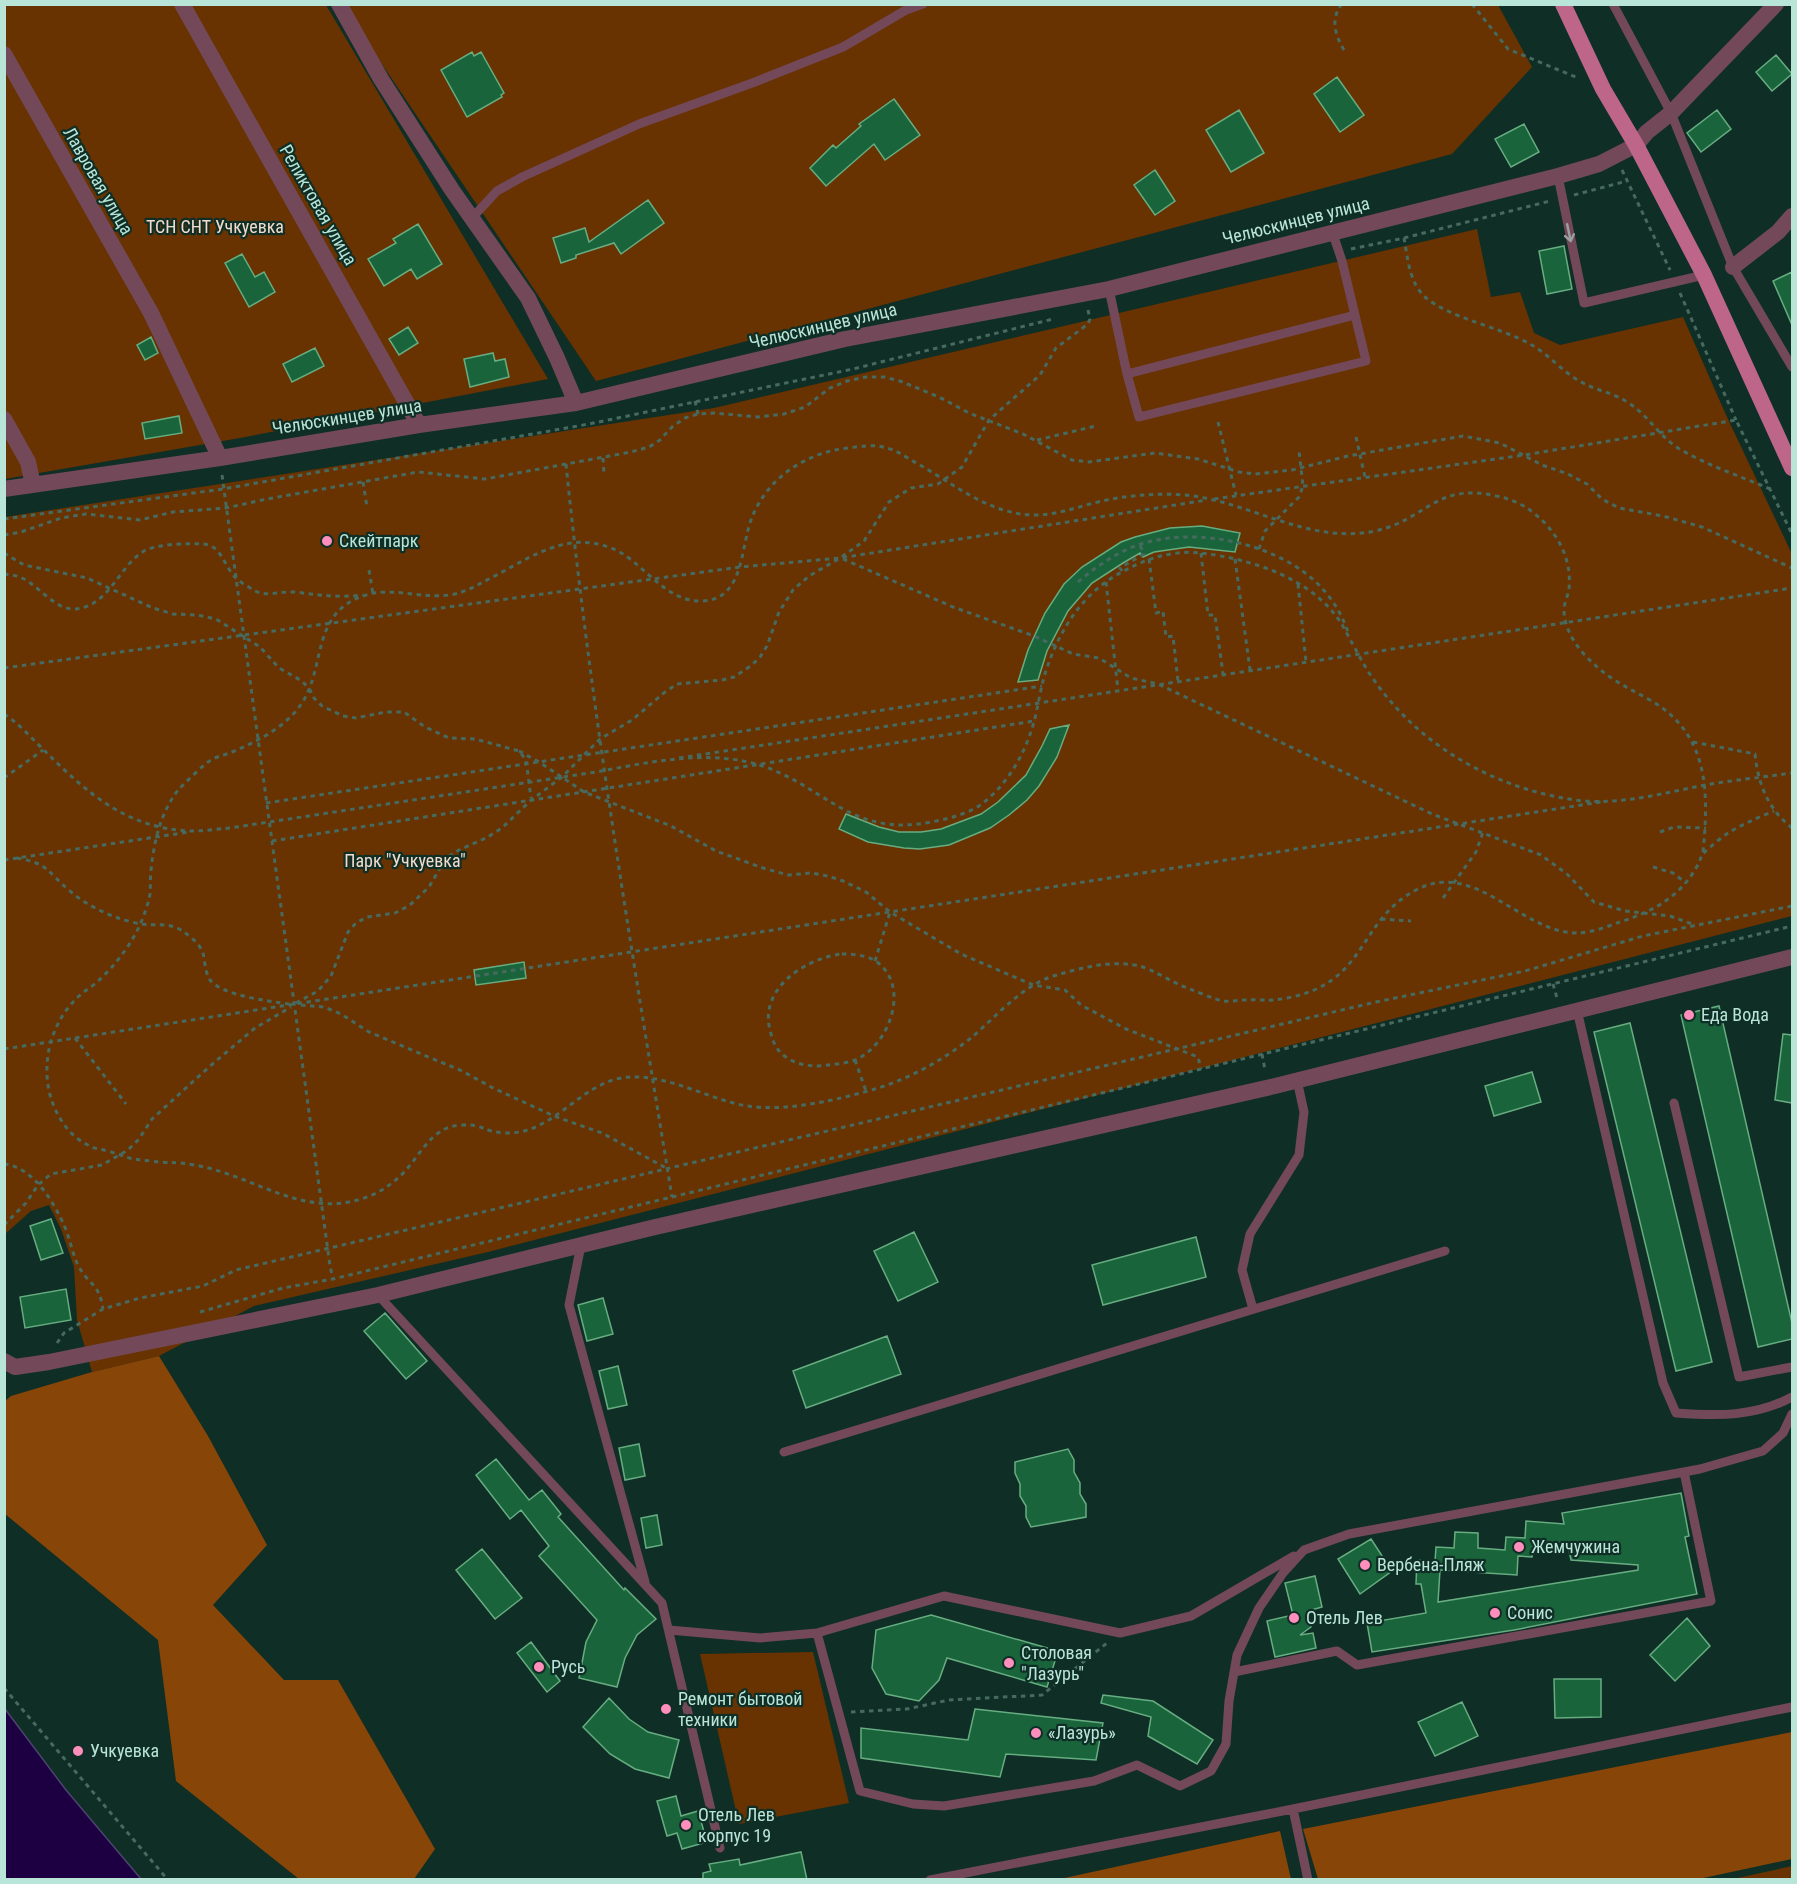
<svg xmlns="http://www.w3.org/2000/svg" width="1797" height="1884" font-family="'Roboto Condensed',sans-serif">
<rect width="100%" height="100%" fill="#0f2e26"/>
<path fill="#683301" d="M5 5H326L548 379 240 438 5 479Z
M342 5H1498L1532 67 1452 154 596 381Z
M1477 229 1491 297 1520 292 1534 333 1560 345 1683 317 1726 415 1792 554V916L488 1252 254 1306 159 1356 92 1372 77 1320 74 1267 61 1229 49 1205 31 1211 5 1234V517L714 408Z
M813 1652 849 1803 739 1824 700 1654Z
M1792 1866V1879H1733Z"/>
<path fill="#884508" d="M159 1356 208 1436 267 1545 213 1605 284 1680H338L435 1849 414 1879H299L176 1781 158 1640 5 1514V1401L11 1396 92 1372Z
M1792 1732V1859L1694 1880 1318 1879 1303 1829Z
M1280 1831 1291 1879H1060Z"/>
<path fill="#1c0041" stroke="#4b456e" stroke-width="1.5" d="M5 1709 66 1790 141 1879H5Z"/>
<path fill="#1a643c" stroke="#67ad81" stroke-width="1.5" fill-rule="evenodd" d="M472 52 474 56 481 52 504 93 501 95 502 97 467 117 441 70Z
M1776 55 1792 74 1772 91 1756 72Z
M1337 77 1364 115 1340 132 1314 94Z
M894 99 920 135 885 160 874 144 826 186 810 168 833 145 836 148 861 126 859 124Z
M1239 110 1264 153 1231 172 1206 130Z
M1717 110 1731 129 1701 152 1687 133Z
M1524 124 1539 152 1511 167 1495 139Z
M1155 170 1175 201 1155 215 1134 185Z
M648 200 664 223 621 254 614 243 576 255V258L561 263 553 238 585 228 589 242Z
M418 224 442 264 417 279 411 269 384 286 368 259 396 243 393 239Z
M1564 246 1572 289 1547 294 1539 251Z
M242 254 255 277 264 272 275 292 249 307 225 263Z
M1792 272V325L1773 281Z
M408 327 418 343 399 355 389 339Z
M151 337 158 353 145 360 137 345Z
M315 348 324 366 292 382 283 364Z
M493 353 495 361 505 359 509 377 470 387 464 359Z
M179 416 182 433 145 439 142 423Z
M1202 526 1240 533 1235 552 1189 547 1154 552 1143 557 1140 553 1123 563 1092 583 1068 611 1047 651 1038 680 1018 682 1028 650 1045 613 1064 584 1082 567 1121 542 1135 537 1170 528Z
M1069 725 1057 757 1039 786 1027 800 1009 815 990 828 949 845 920 849 904 848 868 842 839 829 846 814 879 827 899 832H921L941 829 981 814 998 802 1026 775 1042 746 1050 729Z
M524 962 526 978 476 985 474 970Z
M1719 1006 1792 1323V1339L1758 1347 1681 1015Z
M1630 1023 1712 1362 1676 1371 1594 1032Z
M1783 1034 1792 1035V1103L1775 1100Z
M1532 1072 1541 1102 1494 1116 1485 1086Z
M51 1219 63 1253 41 1260 30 1226Z
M914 1232 938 1282 898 1301 874 1251Z
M1196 1237 1206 1277 1103 1305 1092 1265Z
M66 1289 71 1320 25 1328 20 1297Z
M603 1298 613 1334 587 1341 578 1305Z
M385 1313 427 1361 406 1379 364 1331Z
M887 1336 901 1374 806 1408 793 1371Z
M618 1366 627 1405 608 1409 599 1371Z
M639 1444 645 1476 625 1480 619 1448Z
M1068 1449 1074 1460V1472L1080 1483V1494L1086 1504V1517L1031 1527 1026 1517V1506L1020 1496V1484L1015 1473V1462Z
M496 1459 529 1500 542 1490 561 1514 558 1517 624 1590 625 1588 656 1619 637 1635 625 1658 617 1687 579 1678 586 1642 597 1620 539 1556 549 1546 521 1510 510 1519 476 1475Z
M1681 1493 1689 1536 1685 1537 1697 1594 1514 1630 1372 1652 1367 1623 1426 1613 1421 1584H1416L1417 1560 1435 1561 1436 1547 1454 1548 1455 1532 1478 1533V1548L1505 1550 1506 1537 1525 1538 1526 1521 1564 1524 1562 1513ZM1533 1543 1568 1546 1571 1560 1638 1565V1570L1438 1602 1440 1570 1517 1575 1518 1556 1532 1557Z
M657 1515 662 1545 646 1548 641 1518Z
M1371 1539 1392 1571 1360 1594 1338 1559Z
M482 1549 522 1598 495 1619 456 1570Z
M1315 1576 1322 1607 1308 1611 1311 1627 1300 1635 1313 1633 1316 1648 1275 1657 1267 1621 1293 1615 1285 1583Z
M931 1615 1058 1651 1047 1687 947 1658 939 1680 919 1701 886 1694 872 1668 876 1630Z
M1687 1618 1710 1646 1675 1681 1650 1655Z
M531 1642 560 1681 547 1692 517 1653Z
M1554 1679H1601V1717L1555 1718Z
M1103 1695 1153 1701 1213 1740 1197 1764 1148 1736 1151 1717 1101 1703Z
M609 1698 629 1719 648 1732 679 1740 669 1778 635 1769 610 1754 583 1727Z
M1462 1702 1478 1736 1435 1756 1418 1722Z
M975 1709 1103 1723 1096 1760 1006 1754 1000 1777 861 1758V1728L968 1740Z
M676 1796 681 1816 698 1811 707 1842 682 1849 677 1833 667 1836 657 1801Z
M801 1852 807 1880H703V1873L711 1871 709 1864 739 1859 740 1865Z"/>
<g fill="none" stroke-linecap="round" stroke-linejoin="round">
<path stroke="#476a60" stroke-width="3" stroke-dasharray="4.5 4.5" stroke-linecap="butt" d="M1342 4C1330 19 1335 35 1344 50
M1472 4 1508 49 1578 78
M1622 170 1670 270
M1574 195 1627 181
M1404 238 1550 201
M1351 249 1404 238C1408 259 1409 282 1425 297 1449 318 1500 327 1530 344 1550 355 1564 374 1585 384 1598 391 1614 393 1627 402 1647 414 1658 435 1678 448 1706 465 1740 476 1770 489
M1680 293 1736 420
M695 401 698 414
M1218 422 1236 495
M1356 437 1365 477
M1037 440 1096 426
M603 458 604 474
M566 464C591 710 632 953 672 1197
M222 475 330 1266 333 1279
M363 482 367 507
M1214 499 1524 455 1736 420 1792 534
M4 519 223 489 589 424 853 369 1053 319
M4 535 21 532 61 518 86 514 140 520 173 512 226 508 267 499 418 472 485 479 631 452 649 447 660 440 672 427 685 418 698 414 714 413 758 417 784 414 805 407 830 388 847 381 866 377H884L900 381 939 397 969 413 1023 434 1072 460 1089 462 1155 453 1198 459 1239 472 1255 474 1292 470 1348 456 1463 436 1500 443 1542 465 1568 474 1587 484 1602 499 1619 508 1663 516 1702 527 1792 568
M1259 549 1265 531 1299 497 1303 486 1299 451
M4 553 24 565 87 578 153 608 173 614 197 615 216 619 260 647 279 668 302 681 310 690 314 698 322 706 343 716 356 718 386 712H404L425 727 449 738 475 739 519 751 526 760 531 798
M1201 553 1208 615H1215L1223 674
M843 559 953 607 1034 636 1073 654 1099 658 1131 678 1158 684 1432 814 1541 855 1567 874 1594 902 1625 911 1670 916 1695 925
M1149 559 1156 613 1163 611 1166 637 1173 636 1178 681
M1235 559 1250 670
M369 570 373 594
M1122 571 1120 568 1144 554 1140 545
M4 574C10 575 17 575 22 578 39 586 56 611 76 609 109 606 119 566 144 551 157 544 188 543 203 544 222 545 224 567 236 578 241 583 249 587 255 591 267 597 281 591 295 592 319 595 338 598 363 595
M1078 582C1097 566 1117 552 1141 544 1199 525 1288 545 1327 594 1337 606 1344 620 1349 635
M1106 582 1118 690
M1298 584 1306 662
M4 668 740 567 840 558 1207 500
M4 714C21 725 34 741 48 754 90 796 131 830 193 831 205 831 218 829 230 828L596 772C645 763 698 751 748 762 820 778 846 839 931 822 947 819 964 815 979 806 1007 786 1025 754 1034 722 1039 703 1041 683 1048 665 1062 625 1086 590 1124 571 1147 558 1174 550 1201 553 1251 559 1312 578 1341 623 1346 631 1350 640 1355 648 1365 668 1377 686 1392 703 1438 756 1505 790 1575 800 1619 806 1663 793 1705 785 1734 780 1764 777 1792 773
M1693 742 1755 754C1758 784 1768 809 1792 828
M519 751 539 762 584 792 671 826 716 851 763 868 788 875 811 873 828 876 843 881 866 892 890 912 961 954 1033 985 1065 990 1081 1005 1126 1029 1198 1057 1201 1069
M679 758 1792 588
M4 778 43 750
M266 803 1042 686
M1660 832 1674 827 1706 828
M272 841 1034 721
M1703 852C1709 791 1709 734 1650 700 1630 689 1611 680 1595 665 1579 651 1564 631 1564 610 1564 603 1568 596 1569 589 1572 559 1558 533 1535 514 1523 504 1511 499 1496 496 1436 482 1426 520 1375 531 1309 545 1249 501 1185 495 1156 493 1127 495 1098 502 1077 507 1057 515 1035 515 990 515 954 484 918 464 902 455 896 449 878 446 866 445 847 448 835 450 799 458 768 480 753 515 740 543 746 599 703 601 664 603 643 560 611 548 566 530 528 559 489 579 475 586 465 593 449 595 421 599 390 586 363 596 311 614 326 666 302 703 286 727 258 741 232 752 225 755 218 756 211 760 204 764 185 783 179 789 161 811 154 841 151 870 149 894 153 889 145 912 136 939 117 964 96 983 90 988 84 991 79 996 52 1021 41 1059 50 1095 56 1116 69 1136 88 1145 94 1149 101 1149 108 1151 131 1158 127 1159 151 1161 172 1164 172 1161 194 1165 251 1174 301 1218 361 1199 375 1195 388 1187 398 1178 420 1159 429 1126 462 1125 484 1124 483 1132 505 1133 552 1135 578 1086 621 1078 663 1071 706 1099 747 1106 786 1112 837 1100 875 1089 909 1079 943 1060 971 1038 998 1015 1023 984 1057 975 1083 967 1116 959 1143 967 1156 972 1169 980 1182 986 1188 988 1216 1000 1223 1001 1230 1002 1237 1000 1244 1000 1265 999 1267 1002 1287 998 1368 983 1357 921 1416 890 1475 858 1522 934 1578 933 1590 933 1609 926 1620 922 1648 913 1673 901 1691 876 1709 849 1692 863 1716 842 1734 827 1753 820 1774 811
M17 858C50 864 47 872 70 891 83 903 102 912 118 918 125 920 134 923 141 924 155 926 168 922 181 930 189 935 200 944 203 953 205 962 205 972 210 980 223 996 269 1001 289 1004
M4 860 189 832
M1653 867 1673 873 1686 883
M1443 898 1476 852 1483 832
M1381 919 1411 921
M842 954C853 954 867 955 877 962 911 987 889 1046 855 1060 847 1063 837 1064 828 1065 815 1067 800 1066 789 1059 777 1052 773 1043 770 1030 759 988 806 958 842 954Z
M875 961 890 912
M1553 984 1557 998
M296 1003 318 991 331 976 348 932 356 923 367 917 395 913 410 905 429 887 446 858 459 850 486 838 502 828 530 801 562 777 600 739 632 720 665 692 677 684 722 680 734 677 752 665 760 657 767 646 779 612 793 590 809 576 840 558 864 541 889 502 911 488 938 484 962 467 989 420 1040 375 1056 348 1088 324 1090 319 1088 310
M301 1005 324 1007 341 1014 369 1032 462 1071 493 1088 554 1116 602 1133 666 1168
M75 1038 126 1104
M4 1049 1601 802
M1262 1054 1265 1070
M855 1060 866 1091
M4 1164C33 1167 53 1201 64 1225 70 1238 72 1253 78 1265 88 1285 99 1282 103 1309
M4 1225 26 1203 38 1185 51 1174 102 1165 128 1150 139 1139 152 1119 209 1067 255 1028 291 1007
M200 1312 283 1288 333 1279 1792 926
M57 1343 64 1333 103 1309 140 1298 203 1286 236 1270 1376 1002 1525 971 1643 936 1792 906
M4 1688 168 1880
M851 1712 907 1709 949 1700 1042 1695 1107 1643"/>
<path stroke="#734959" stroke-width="9" d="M1613 4 1671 113 1733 267 1792 367
M1558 176 1584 303 1704 275
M472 218 497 191 522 177 639 124 755 82 843 47 906 10 923 4
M1332 231 1342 261 1355 315
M1109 289 1127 374 1139 417 1366 361 1355 315 1127 374
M1577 1010 1663 1383 1676 1413C1718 1416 1755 1417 1792 1397
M1674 1103 1739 1377 1792 1367
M581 1245 569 1305 645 1582
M378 1295 662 1603 720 1848
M1253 1309 1242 1270 1250 1234 1299 1155 1304 1112 1297 1080
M784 1452 1445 1251
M669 1630 760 1638 817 1633 860 1791 913 1804 944 1806 1094 1781 1137 1765 1180 1786 1211 1771 1226 1744 1229 1701 1237 1655 1259 1608 1283 1573 1304 1550 1349 1534 1700 1469 1763 1451 1783 1433 1792 1414
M817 1633 944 1596 1120 1633 1191 1616 1294 1556
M1234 1672 1337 1651 1357 1665 1711 1601 1684 1472
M1293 1809 1308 1880
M930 1880 1293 1809 1792 1707"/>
<path stroke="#734959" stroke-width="16" d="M182 4 419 425
M339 4 381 79 452 190 528 298 557 358 576 403
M4 54 151 313 220 458
M1733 267 1778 232 1792 216
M4 419 28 462 33 485
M4 489 220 458 419 425 576 403 845 339 1109 289 1558 176 1599 164 1636 145 1647 132 1671 113 1776 4
M4 1361 15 1367 49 1362 378 1295 651 1228 1275 1086 1792 957"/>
<path stroke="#bd668a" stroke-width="16" d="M1563 4 1603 89 1636 145 1704 275 1792 468"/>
</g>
<defs><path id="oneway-shaft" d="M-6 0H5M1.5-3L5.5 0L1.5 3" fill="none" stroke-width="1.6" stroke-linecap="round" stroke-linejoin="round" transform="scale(1.5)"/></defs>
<use stroke="#9a9f9f" href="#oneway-shaft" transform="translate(1569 233) rotate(78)"/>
<g fill="#fe8ebc" stroke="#0f2e26" stroke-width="2">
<circle cx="327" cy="541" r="6"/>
<circle cx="1689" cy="1015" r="6"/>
<circle cx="1519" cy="1547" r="6"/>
<circle cx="1365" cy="1565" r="6"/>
<circle cx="1495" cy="1613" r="6"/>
<circle cx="1294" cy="1618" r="6"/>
<circle cx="1009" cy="1663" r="6"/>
<circle cx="539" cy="1667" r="6"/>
<circle cx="666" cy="1709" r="6"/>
<circle cx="1036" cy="1733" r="6"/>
<circle cx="78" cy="1751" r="6"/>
<circle cx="686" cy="1825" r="6"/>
</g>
<g text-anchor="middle" stroke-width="4.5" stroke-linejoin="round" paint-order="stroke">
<g font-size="18" fill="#b9e5d8" stroke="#0f2e26">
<text transform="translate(98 181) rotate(60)" y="6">Лавровая улица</text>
<text transform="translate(318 205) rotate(60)" y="6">Реликтовая улица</text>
<text transform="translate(1296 221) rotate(-14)" y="6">Челюскинцев улица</text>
<text transform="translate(823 326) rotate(-13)" y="6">Челюскинцев улица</text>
<text transform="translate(347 417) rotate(-9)" y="6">Челюскинцев улица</text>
</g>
<g font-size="18" fill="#f3dbcc" stroke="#0f2e26">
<text x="215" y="233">ТСН СНТ Учкуевка</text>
<text x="405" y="867">Парк "Учкуевка"</text>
</g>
<g font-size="18" fill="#b9e5d8" stroke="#0f2e26" text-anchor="start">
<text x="339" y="547">Скейтпарк</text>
<text x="1701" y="1021">Еда Вода</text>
<text x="1531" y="1553">Жемчужина</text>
<text x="1377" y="1571">Вербена-Пляж</text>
<text x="1507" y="1619">Сонис</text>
<text x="1306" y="1624">Отель Лев</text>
<text x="1021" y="1659">Столовая<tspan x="1021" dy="21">"Лазурь"</tspan></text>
<text x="551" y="1673">Русь</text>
<text x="678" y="1705">Ремонт бытовой<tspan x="678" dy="21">техники</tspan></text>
<text x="1048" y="1739">«Лазурь»</text>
<text x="90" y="1757">Учкуевка</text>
<text x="698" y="1821">Отель Лев<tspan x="698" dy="21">корпус 19</tspan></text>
</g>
</g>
<rect width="1797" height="1884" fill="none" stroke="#b9e5d8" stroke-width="12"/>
</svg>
